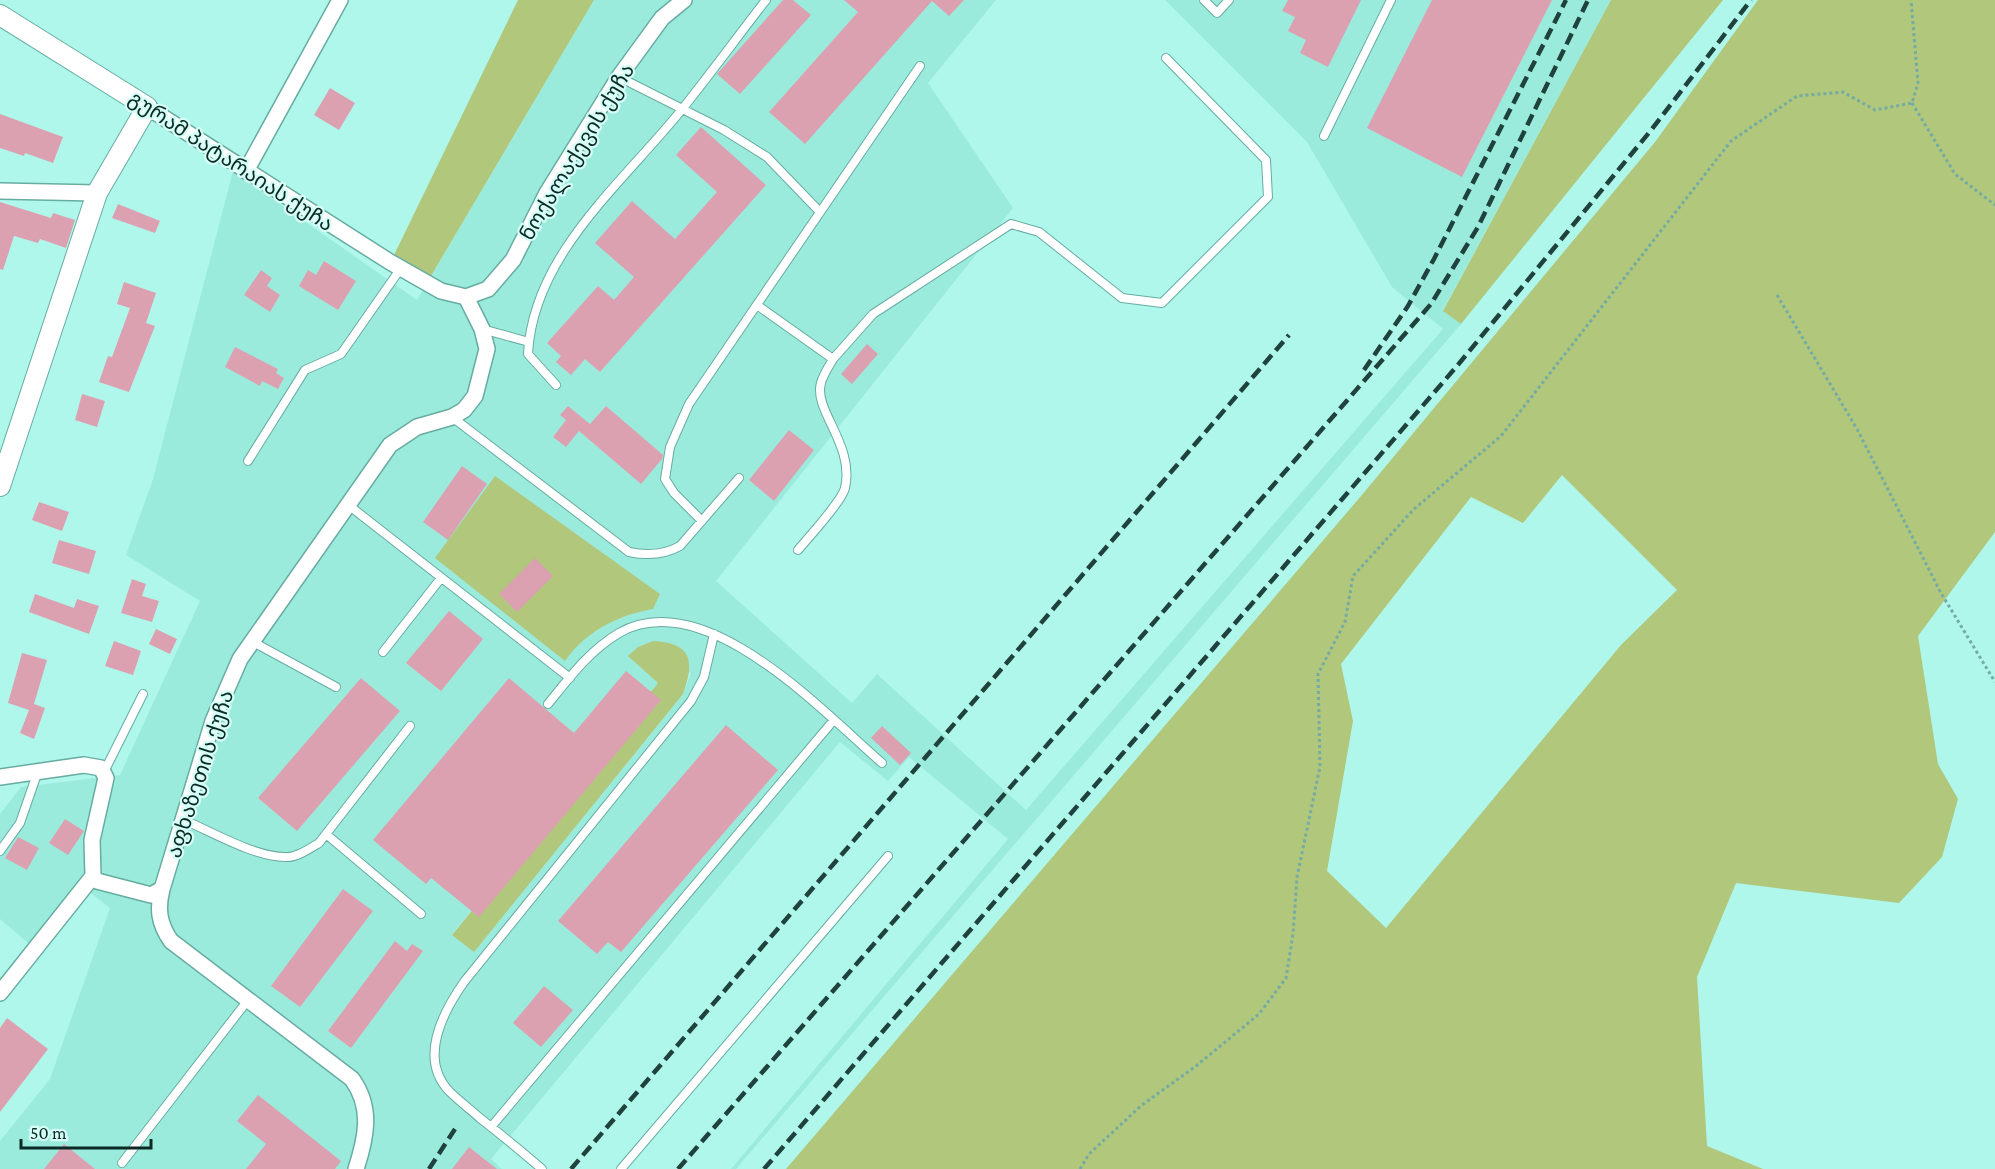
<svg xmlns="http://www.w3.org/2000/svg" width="1995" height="1169" font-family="'Crimson Pro','Noto Sans Georgian',serif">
<rect width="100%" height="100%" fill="#b0f7eb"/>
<path fill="#9bebdd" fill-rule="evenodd" d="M594 0H996L928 83 1013 208 716 581 852 703 877 674 1026 810 1443 329 1392 287 1307 142 1165 0H1611L1443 310 1461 324 736 1169H731L1008 839 909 757 888 781 840 742 491 1159 502 1169H0V1141L50 1079 110 908 78 883 33 947 0 919V814L21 787 120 775 200 601 126 555 153 479 233 171 417 300ZM495 476 653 609 639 611 609 623 577 643 565 661ZM628 655 691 673 683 694 474 951 452 934 658 683Z"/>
<path fill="#b0c77c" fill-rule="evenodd" d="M518 0H594L431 276 394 255Z
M1611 0H1723L1461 324 1443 311Z
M1758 0H1995V532L1918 636 1938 764 1958 799 1942 857 1899 903 1736 883 1697 977 1707 1146 1763 1169H786L1361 496 1655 142ZM1562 475 1677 590 1621 645 1386 928 1327 871 1353 721 1341 664 1471 497 1523 523Z
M495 476 660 594 653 609C618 615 585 632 565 661L435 558Z
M653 641C692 643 695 661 683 694L474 952 452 935 658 683 628 656 638 647Z"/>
<path fill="#dca1b0" d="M783 0H793L811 15 740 94 717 74Z
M844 0H964L949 16 932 1 805 144 769 112 858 12Z
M1288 0H1361L1328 67 1300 53 1306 40 1288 31 1295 17 1282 11Z
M1432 0H1552L1462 177 1367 128Z
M330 88 355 103 339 130 314 115Z
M0 114 63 137 53 163 25 153 24 156 0 148Z
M701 127 766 185 600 372 585 359 571 375 556 362 561 356 547 343 598 286 614 300 634 277 595 243 632 201 675 239 717 192 676 155Z
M0 202 51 218 53 213 75 220 66 248 40 239 38 243 14 236 3 270 0 269Z
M118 204 160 221 155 233 112 218Z
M324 261 356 281 338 310 299 286 308 270 316 275Z
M261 270 272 278 267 286 280 295 270 312 244 295Z
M124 282 156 293 146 323 155 326 129 392 99 382 108 356 112 357 130 308 117 304Z
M867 344 878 354 852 384 841 374Z
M235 347 278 369 276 373 284 378 278 389 262 381 260 386 225 367Z
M82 394 105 401 97 427 75 420Z
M568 406 590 424 606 406 663 455 662 459 641 484 579 431 566 447 553 437 566 420 560 415Z
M789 430 814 450 774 501 749 480Z
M462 466 487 484 448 540 423 522Z
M39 502 69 512 62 531 32 520Z
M59 540 96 551 89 574 52 563Z
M535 558 553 576 517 612 499 594Z
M132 579 146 584 142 596 159 601 152 622 121 613Z
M35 594 74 608 77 599 99 606 89 634 29 612Z
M449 611 483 639 441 691 406 663Z
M156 629 177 639 170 654 149 644Z
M114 641 141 651 133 675 105 666Z
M22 653 47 660 34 704 45 708 34 739 20 733 29 710 8 703Z
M626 671 661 700 479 917 431 878 426 884 373 840 509 678 574 733Z
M361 678 400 711 297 831 258 798Z
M726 725 778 770 621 952 608 942 597 954 558 921Z
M882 726 911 753 900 765 871 738Z
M65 819 84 831 68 855 49 843Z
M18 837 39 848 27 870 5 858Z
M343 889 373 911 300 1007 271 986Z
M395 941 407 951 412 944 423 951 351 1048 328 1031Z
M544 986 573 1010 541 1047 513 1023Z
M7 1018 48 1049 0 1112V1028Z
M258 1095 341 1161 335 1169H246L266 1144 237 1121Z
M64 1144 95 1169H44Z
M469 1147 497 1169H452Z"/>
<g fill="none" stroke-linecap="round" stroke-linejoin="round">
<defs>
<path id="service" d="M1204 0 1217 13 1229 0
M619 77 724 130 767 157 820 212
M1324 136 1391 0
M757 305 833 359C829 366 823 375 821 383 813 410 855 445 845 488 842 501 808 538 798 550
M482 329 529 342
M833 359 873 314 1011 224 1039 232 1122 298 1162 303 1268 197 1266 160 1166 58
M556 385 528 354C533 254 624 182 683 108 711 73 738 36 766 0
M452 417 629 552C648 556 664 555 680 546L739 478
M248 461 305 370 341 354 401 268
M347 504 570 678
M702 521 674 493 665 479 670 447 689 404 920 66
M253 642 336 687
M383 652 441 578
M548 704C570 677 589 651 619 633 705 584 823 712 882 763
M104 772 143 694
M184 820C212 832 255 857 285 857 296 858 309 849 319 843L410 726
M326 834 421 914
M0 851 20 823 38 771
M491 1127 833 721
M122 1163 248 1000
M542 1169C522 1152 502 1135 481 1119 471 1110 459 1101 449 1091 418 1058 443 1012 464 982L691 701 704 677 714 634
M621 1169 888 856"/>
<path id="minor" d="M147 107 390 262 441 291 466 297 488 289 513 260 547 193 619 77 662 18 684 0
M246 171 340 0
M0 191 97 193
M0 777 84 765 101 768 106 778 92 840 93 876 97 881 151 895 162 889 213 721 240 659 390 445 417 427 452 417 464 410 475 396 487 349 482 329 466 297
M162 889C157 909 159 924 171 941L352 1079C373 1108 366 1138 356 1169
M0 993 93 876"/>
<path id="tertiary" d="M0 15 147 107 97 193 0 486"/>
</defs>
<use href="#service" stroke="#67aca1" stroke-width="10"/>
<use href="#minor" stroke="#67aca1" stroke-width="18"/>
<use href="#tertiary" stroke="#67aca1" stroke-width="22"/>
<path stroke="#74aba2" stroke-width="3" stroke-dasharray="3 3" stroke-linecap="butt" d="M1912 103 1955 174 1995 205
M1777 295 1857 429 1941 593 1995 682
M1080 1169 1089 1154 1142 1105 1196 1066 1259 1014 1286 978 1293 934 1297 877 1320 767 1318 674 1345 622 1353 576 1414 509 1501 436 1731 141 1797 96 1843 92 1875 110 1912 103 1918 83 1911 0"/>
<use href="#service" stroke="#fff" stroke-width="8"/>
<use href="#minor" stroke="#fff" stroke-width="15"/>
<use href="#tertiary" stroke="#fff" stroke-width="20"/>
<path stroke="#1f423d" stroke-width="4.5" stroke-dasharray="12 6" stroke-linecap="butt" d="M1364 370 1408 306 1434 259 1566 0
M429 1169 455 1129
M571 1169 1289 335
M678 1169 1431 304 1478 227 1588 0
M764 1169 1457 366 1652 129 1751 0"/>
</g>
<g text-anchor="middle" stroke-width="4.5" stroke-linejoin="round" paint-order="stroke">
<g font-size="21" fill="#0b2925" stroke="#d5fef7">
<text transform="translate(577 152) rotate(-59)" y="7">ნოქალაქევის ქუჩა</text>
<text transform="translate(231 161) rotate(33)" y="7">გურამ პატარაიას ქუჩა</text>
<text transform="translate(200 774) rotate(-72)" y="7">აფხაზეთის ქუჩა</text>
</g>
</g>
<path d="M21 1139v9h130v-9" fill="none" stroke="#0b2925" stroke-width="3"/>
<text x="30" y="1139" font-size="18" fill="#0b2925" stroke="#d5fef7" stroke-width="4.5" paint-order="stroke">50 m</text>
</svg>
